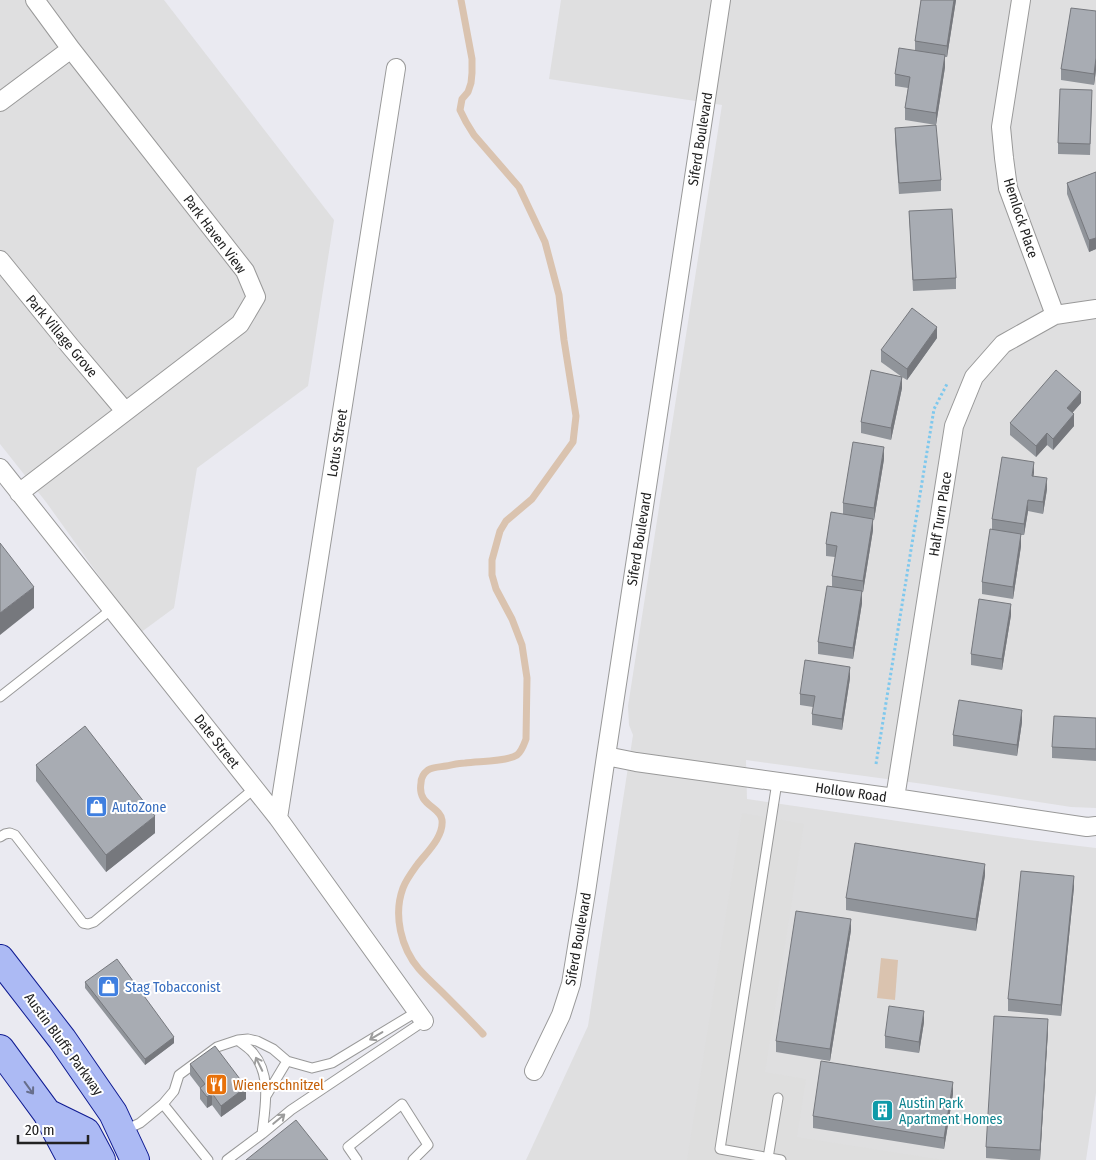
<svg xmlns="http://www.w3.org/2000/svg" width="1096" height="1160" font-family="'Fira Sans Condensed',sans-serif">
<rect width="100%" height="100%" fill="#eaeaf1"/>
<path fill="#dfdfe0" d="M0 0H164L334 220 308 386 197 468 174 608 140 633 46 502 0 444Z
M561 0H1096V808L1071 807 924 784 746 760 747 799 1029 840 1096 848V1093L1086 1160H526L588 1026 633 735 629 725 628 706 722 105 549 79Z"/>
<path fill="#dedede" d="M742 813 804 824 765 1072 806 1079 797 1137 943 1160H687Z"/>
<path fill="#dac3af" d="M881 958 898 960 895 1000 877 998Z"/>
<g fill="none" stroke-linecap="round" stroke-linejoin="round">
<path stroke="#dac3af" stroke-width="7" d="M461 0 472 59V73L471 83 468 92 462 99 460 110 466 122 474 135 519 187 545 242 559 295 564 340 576 416 573 442 532 499 506 521 500 531 492 560V575L496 589 512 619 522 645 527 678 526 739C524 744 522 751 517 755 506 762 478 761 465 763 459 763 452 765 446 766 440 767 433 767 428 770 424 773 421 778 421 783 417 806 440 806 442 820 444 837 426 853 417 865 412 872 406 880 403 888 393 915 401 948 419 969 427 978 435 985 443 993 457 1007 470 1020 483 1034"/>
<defs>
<path id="service" d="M0 697 112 609
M777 782 720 1149 781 1160
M0 837 5 834 10 833 15 835 83 923 88 924 94 922 255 788
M238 1040C242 1044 249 1048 253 1053 272 1075 265 1108 262 1134
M266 1096 287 1061
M163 1104 208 1160
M125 1130 140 1123 163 1104 174 1091 179 1075 217 1047 238 1040 248 1039 257 1041 273 1049 287 1061 312 1068 332 1063 418 1011
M768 1158 778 1098
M227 1160 262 1134 291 1110 424 1021
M357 1160 348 1147 402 1104 428 1145 413 1160"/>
<path id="minor" d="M1021 0 1001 127 1004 158 1008 188 1055 315
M0 102 71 49 35 0
M0 260 70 346 125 411
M0 468 278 818 424 1021
M19 493 240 324 256 297 245 271 71 49
M606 756 636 762 895 798 1087 827 1096 826
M895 798 954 426 974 377 1003 344 1055 315 1096 309
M278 818 396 68
M534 1071 561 1015 571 984 586 892 606 756 721 0"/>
<path id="primary" d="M0 959 62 1039 113 1113 135 1160
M0 1049 47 1113 72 1160
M47 1113 86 1132 101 1160"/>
</defs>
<use href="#service" stroke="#999" stroke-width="11"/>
<use href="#minor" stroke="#999" stroke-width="20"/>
<use href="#primary" stroke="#0f1b91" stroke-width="30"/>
<path stroke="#7ec8ed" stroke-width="3" stroke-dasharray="2.5 2.5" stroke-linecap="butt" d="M876 764 934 409 947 384"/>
<use href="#service" stroke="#fff" stroke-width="9"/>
<use href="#minor" stroke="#fff" stroke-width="18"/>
<use href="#primary" stroke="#acbaf4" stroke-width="28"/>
</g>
<path fill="#90949a" d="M921 0H956L947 57H945V67L936 125 905 120V108L908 88 895 86V74L915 50V41Z
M1096 11V70L1094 85 1061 80V69Z
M1092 101 1090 155 1058 154V143Z
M895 128 941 180V191L899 194 895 140Z
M1096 172V249L1089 252 1067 194V183Z
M909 211 956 278V289L913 291Z
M937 338 907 380 902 377V388L891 440 861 433V422L902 377 881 362V350Z
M1081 403 1072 413 1074 426 1053 450 1047 445 1036 457 1010 435V423Z
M884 459 874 520H873V530L863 592H862V603L853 659 818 654V642L832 587V576L835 557 826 556V544L843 514V503Z
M1034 473 1033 476 1047 489 1043 514 1028 511 1024 535H1021V546L1013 599 982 594V582L992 530V519Z
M1011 615 1002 670 971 665V654Z
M850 678 842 730 812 725V714L813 707 800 705V694Z
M1096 718V761L1052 758V747Z
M1022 722 1017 756 953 746V735Z
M36 765 155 833 106 872 36 781Z
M985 875 976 931 846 910V898Z
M1074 887 1061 1016 1008 1011V999Z
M851 930 830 1061 776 1052V1041Z
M85 982 174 1043 145 1065 85 988Z
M924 1022 919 1053 885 1048V1036Z
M1048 1031 1040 1160H1011L986 1158V1147Z
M190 1064 246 1099 221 1117 212 1105 207 1108 200 1099V1088L190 1075Z
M953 1094 944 1149 813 1128V1116Z"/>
<path fill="#76787d" d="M954 0H956L947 57V46Z
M945 55V67L936 125V113Z
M1096 58V70L1094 85V74Z
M1096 238V249L1089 252V240Z
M937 327V338L907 380V369Z
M902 377V388L891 440V428Z
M1081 392V403L1067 419V408Z
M1074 414V426L1053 450V439Z
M1047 433V445L1036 457V446Z
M884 447V459L874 520V508Z
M1034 462V473L1032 487V476Z
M1047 478V489L1043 514V502Z
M1028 500V511L1024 535V524Z
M873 519V530L863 592V581Z
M1021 534V546L1013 599V587Z
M34 587V608L0 635V613Z
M862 591V603L853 659V648Z
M1011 604V615L1002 670V659Z
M850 667V678L842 730V719Z
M1022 710V722L1017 756V745Z
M155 816V833L106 872V855Z
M985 864V875L976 931V919Z
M1074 876V887L1061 1016V1005Z
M851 919V930L830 1061V1049Z
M924 1011V1022L919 1053V1042Z
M1048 1019V1031L1040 1160V1150Z
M174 1037V1043L145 1065V1059Z
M953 1082V1094L944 1149V1138Z
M246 1087V1099L221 1117V1106Z
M212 1093V1105L207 1108V1097Z"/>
<path fill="#a8acb3" stroke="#76787d" d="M921 0H954L947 46 915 41Z
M1071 8 1096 11V58L1094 74 1061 69Z
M899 48 945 55 936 113 905 108 910 77 895 74Z
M1060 89 1092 90 1090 144 1058 143Z
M936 125 941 180 899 183 895 128Z
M1096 172V238L1089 240 1067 183Z
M952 209 956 278 913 280 909 211Z
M912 308 937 327 907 369 881 350Z
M871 370 902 377 891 428 861 422Z
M1056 370 1081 392 1067 408 1074 414 1053 439 1047 433 1036 446 1010 423Z
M853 442 884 447 874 508 843 503Z
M1002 457 1034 462 1032 476 1047 478 1043 502 1028 500 1024 524 992 519Z
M831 512 873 519 863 581 832 576 837 546 826 544Z
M990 529 1021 534 1013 587 982 582Z
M0 543 34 587 0 613Z
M827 586 862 591 853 648 818 642Z
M979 599 1011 604 1002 659 971 654Z
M805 660 850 667 842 719 812 714 815 696 800 694Z
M959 700 1022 710 1017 745 953 735Z
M1054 716 1096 718V749L1052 747Z
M85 726 155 816 106 855 36 765Z
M855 843 985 864 976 919 846 898Z
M1021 871 1074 876 1061 1005 1008 999Z
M796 911 851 919 830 1049 776 1041Z
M117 959 174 1037 145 1059 85 982Z
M889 1006 924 1011 919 1042 885 1036Z
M994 1016 1048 1019 1040 1150 986 1147Z
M215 1046 246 1087 221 1106 212 1093 207 1097 200 1088 205 1084 190 1064Z
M821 1061 953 1082 944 1138 813 1116Z
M296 1120 328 1160H246Z"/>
<defs><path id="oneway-shaft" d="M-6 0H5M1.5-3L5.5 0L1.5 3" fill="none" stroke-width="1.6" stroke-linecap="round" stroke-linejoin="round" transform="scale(1.25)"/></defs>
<g stroke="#9c9c9c">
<use href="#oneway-shaft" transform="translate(376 1036) rotate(149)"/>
<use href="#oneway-shaft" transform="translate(259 1064) rotate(-116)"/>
<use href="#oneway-shaft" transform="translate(279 1119) rotate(-40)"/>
</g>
<use stroke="#676e8b" href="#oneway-shaft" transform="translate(29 1088) rotate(54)"/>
<defs>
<symbol id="shop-square" viewBox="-11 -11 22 22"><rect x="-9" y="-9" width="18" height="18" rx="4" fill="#3f7fe0" stroke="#fff"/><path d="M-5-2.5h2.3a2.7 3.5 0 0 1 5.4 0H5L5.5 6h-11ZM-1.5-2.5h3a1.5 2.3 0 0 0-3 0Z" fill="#fff"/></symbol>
<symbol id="restaurant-square" viewBox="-11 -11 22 22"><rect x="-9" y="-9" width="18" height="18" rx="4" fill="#e8710a" stroke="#fff"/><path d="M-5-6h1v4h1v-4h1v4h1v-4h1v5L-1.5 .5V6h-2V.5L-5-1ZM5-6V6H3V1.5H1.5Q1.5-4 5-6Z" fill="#fff"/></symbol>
<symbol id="building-square" viewBox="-11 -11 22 22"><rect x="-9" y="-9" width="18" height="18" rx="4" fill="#0f9aa8" stroke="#fff"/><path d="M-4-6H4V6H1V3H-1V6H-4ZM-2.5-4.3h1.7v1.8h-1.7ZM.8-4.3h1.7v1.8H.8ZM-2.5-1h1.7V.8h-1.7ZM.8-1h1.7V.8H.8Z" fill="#fff"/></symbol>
</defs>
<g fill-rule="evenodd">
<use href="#shop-square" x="84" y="794" width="25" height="25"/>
<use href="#shop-square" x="96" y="974" width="25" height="25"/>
<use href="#restaurant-square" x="204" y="1072" width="25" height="25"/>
<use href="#building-square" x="870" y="1098" width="25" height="25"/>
</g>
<g text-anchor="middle" stroke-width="4" stroke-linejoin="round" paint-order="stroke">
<g font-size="14" fill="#222" stroke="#fff">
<text transform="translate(700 139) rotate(-81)" y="5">Siferd Boulevard</text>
<text transform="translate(1021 218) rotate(72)" y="5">Hemlock Place</text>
<text transform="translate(215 234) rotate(53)" y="5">Park Haven View</text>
<text transform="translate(62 336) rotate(50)" y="5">Park Village Grove</text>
<text transform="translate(337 443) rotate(-81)" y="5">Lotus Street</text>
<text transform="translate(940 514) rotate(-81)" y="5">Half Turn Place</text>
<text transform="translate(639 539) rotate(-81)" y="5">Siferd Boulevard</text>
<text transform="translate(217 741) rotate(52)" y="5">Date Street</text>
<text transform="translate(851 792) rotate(8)" y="5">Hollow Road</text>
<text transform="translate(578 939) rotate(-80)" y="5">Siferd Boulevard</text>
<text transform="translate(64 1044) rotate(54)" y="5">Austin Bluffs Parkway</text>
</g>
<g font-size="14" fill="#366cbe" stroke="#fff" text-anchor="start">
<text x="112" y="812">AutoZone</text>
<text x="125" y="992">Stag Tobacconist</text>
</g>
<g font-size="14" fill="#c56008" stroke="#fff" text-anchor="start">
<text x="233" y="1090">Wienerschnitzel</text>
</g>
<g font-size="14" fill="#0d838f" stroke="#fff" text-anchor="start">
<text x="899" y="1108">Austin Park<tspan x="899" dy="16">Apartment Homes</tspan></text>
</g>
</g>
<path d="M18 1135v8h70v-8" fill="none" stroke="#222222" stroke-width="2.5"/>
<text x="25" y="1135" font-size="15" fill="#222222" stroke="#ffffff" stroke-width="4" paint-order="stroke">20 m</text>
</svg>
